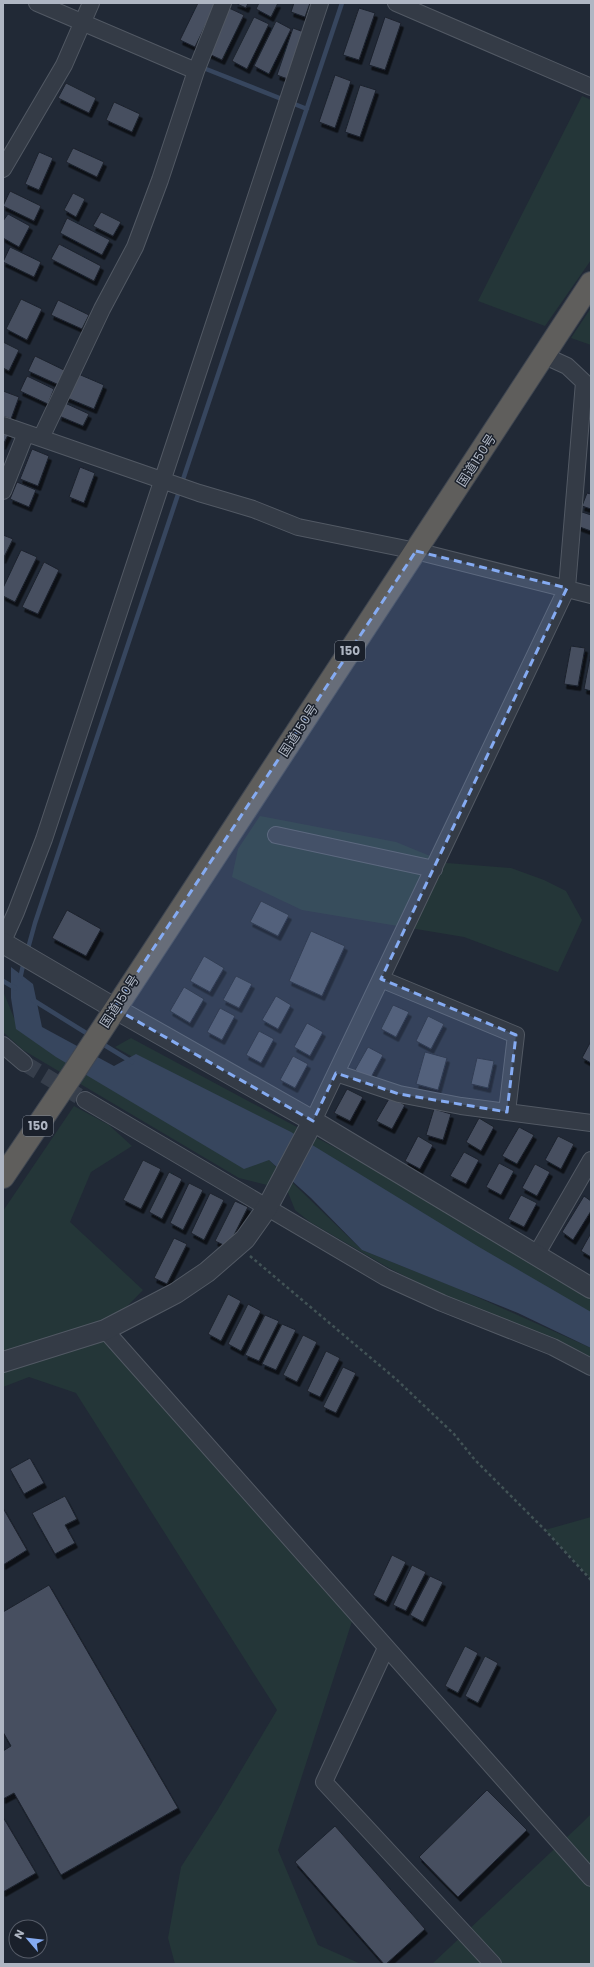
<svg xmlns="http://www.w3.org/2000/svg" width="594" height="1967" font-family="Poppins,'Noto Sans JP',sans-serif">
<defs>
<filter id="shadow"><feDropShadow dx="2.5" dy="4.5" stdDeviation="0" flood-color="#0009"/></filter>
</defs>
<rect width="100%" height="100%" fill="#212936"/>
<path fill="#243638" d="M582 96 591 100V260L545 326 478 301Z
M591 308V345L571 338Z
M260 816 396 842 447 863 511 868 544 880 566 891 582 920 558 972 464 937 302 910 232 877 238 849Z
M3 991 14 1018 269 1160 362 1250 457 1288 591 1348V1357L565 1344 469 1308 389 1268 310 1222 295 1210 287 1190 239 1178 23 1050 3 1032Z
M131 1038 412 1189 591 1298V1315L115 1047Z
M74 1106 109 1125 132 1146 91 1172 70 1222 143 1290 105 1329 355 1612 278 1850 318 1945 361 1964H175L168 1938 181 1867 217 1811 277 1710 76 1393 29 1377 3 1387V1211Z
M591 1517V1579L545 1530Z
M591 1814V1964H432L582 1823Z"/>
<path fill="#37465e" d="M11 967 33 984 42 1027 114 1066 136 1054 291 1132 479 1247 591 1312V1348L518 1313 362 1250 311 1198 269 1160 244 1169 56 1057 16 1029 11 998Z"/>
<g fill="none" stroke-linecap="round" stroke-linejoin="round">
<path stroke="#37465e" stroke-width="4.5" d="M201 67 307 109
M27 952 35 923 342 3
M20 979 24 961
M3 981 15 988
M33 1000 91 1036
M101 1043 132 1062"/>
</g>
<path fill="#475060" stroke="#1c222d" filter="url(#shadow)" d="M198 3H216L195 47 180 40Z
M235 3H248L246 8Z
M259 3H278L271 17 256 9Z
M294 3H310L305 17 291 12Z
M229 8 244 15 222 60 207 53Z
M359 8 375 13 359 60 343 55Z
M254 17 269 24 247 69 232 61Z
M385 17 401 23 385 70 369 65Z
M276 21 291 29 269 74 254 66Z
M293 28 309 34 293 81 277 75Z
M335 75 351 81 335 128 319 122Z
M66 83 96 98 89 113 58 98Z
M360 85 376 90 360 137 345 132Z
M114 102 140 114 132 132 106 120Z
M73 148 104 162 97 177 66 162Z
M39 152 53 158 39 190 25 184Z
M10 191 41 206 34 221 3 206Z
M73 193 85 199 76 217 64 210Z
M101 212 121 222 113 236 93 226Z
M8 214 30 226 19 247 3 238V221Z
M67 218 110 240 102 255 60 233Z
M59 244 101 266 94 281 51 259Z
M10 247 41 262 34 277 3 262Z
M21 299 42 309 27 340 6 329Z
M58 300 89 315 82 329 51 315Z
M3 342 19 350 9 371 3 368Z
M35 356 66 371 59 385 28 371Z
M76 373 104 385 94 409 65 397Z
M27 376 54 389 48 404 20 391Z
M3 391 19 397 11 419 3 416Z
M65 403 89 414 83 426 59 416Z
M3 431 9 433 3 445Z
M32 449 49 456 38 486 20 479Z
M80 467 95 473 84 503 69 497Z
M17 482 36 490 29 507 10 499Z
M587 493 591 494V509L582 506Z
M582 512 591 515V531L577 526Z
M3 535 13 539 3 559Z
M21 550 37 557 15 602 3 596V588Z
M44 562 59 570 38 614 22 607Z
M571 646 585 648 578 686 564 684Z
M591 652V691L584 689Z
M261 901 289 915 278 936 250 922Z
M67 910 101 929 86 956 52 938Z
M311 931 345 946 322 996 289 981Z
M204 956 224 968 210 992 190 981Z
M236 976 252 984 239 1008 223 1000Z
M184 987 204 999 190 1023 170 1011Z
M276 996 291 1005 278 1029 262 1020Z
M393 1005 409 1012 396 1037 381 1029Z
M220 1008 235 1016 222 1040 207 1032Z
M428 1016 444 1024 431 1049 416 1041Z
M307 1023 323 1032 310 1056 294 1047Z
M259 1031 274 1039 261 1063 246 1055Z
M591 1041V1063L582 1058Z
M368 1047 383 1055 370 1079 355 1070Z
M425 1052 447 1058 438 1090 416 1084Z
M293 1056 308 1064 295 1088 280 1080Z
M477 1058 494 1061 488 1088 471 1084Z
M347 1089 363 1097 350 1121 334 1113Z
M390 1097 405 1105 392 1129 376 1121Z
M434 1109 451 1114 443 1140 426 1135Z
M479 1118 494 1127 481 1151 466 1142Z
M519 1127 534 1135 517 1164 502 1156Z
M418 1136 433 1145 420 1169 405 1161Z
M558 1136 574 1144 561 1169 545 1160Z
M464 1152 479 1160 466 1184 450 1176Z
M143 1160 161 1169 141 1209 123 1200Z
M499 1163 514 1171 501 1195 486 1187Z
M535 1164 550 1172 537 1196 522 1188Z
M169 1172 182 1179 162 1219 149 1212Z
M189 1183 203 1190 183 1230 170 1223Z
M210 1193 224 1200 204 1240 191 1233Z
M521 1195 537 1203 524 1227 508 1219Z
M584 1196 591 1201V1211L573 1240 562 1232Z
M235 1201 248 1207 228 1247 215 1241Z
M591 1233V1257L581 1251Z
M174 1238 187 1244 167 1284 154 1278Z
M228 1294 241 1301 221 1341 208 1334Z
M248 1304 261 1311 241 1351 228 1344Z
M265 1315 279 1321 259 1361 245 1355Z
M282 1324 296 1330 276 1370 262 1364Z
M303 1335 317 1342 297 1382 283 1375Z
M326 1351 340 1358 320 1397 307 1391Z
M343 1367 356 1373 336 1413 323 1407Z
M30 1458 44 1483 24 1494 10 1469Z
M65 1496 77 1519 65 1525 75 1543 55 1554 32 1513Z
M3 1508 27 1550 3 1565Z
M392 1555 406 1562 386 1602 373 1595Z
M412 1565 426 1572 406 1611 393 1605Z
M430 1576 443 1582 423 1622 410 1615Z
M49 1585 178 1808 61 1875 14 1793 3 1799V1751L11 1746 3 1732V1612Z
M465 1646 478 1653 458 1693 445 1686Z
M485 1656 498 1663 478 1703 465 1696Z
M487 1790 527 1830 458 1897 419 1857Z
M3 1817 36 1873 3 1892Z
M335 1826 425 1929 386 1964H384L295 1862Z"/>
<g fill="none" stroke-linecap="round" stroke-linejoin="round">
<path stroke="#363e4b" stroke-width="16" stroke-dasharray="16 8" stroke-linecap="butt" d="M24 1063 85 1100"/>
<defs>
<path id="minor" d="M37 3 196 71
M396 3 591 87
M3 169 64 65 91 3
M3 425 199 493 253 509 298 527 416 551 591 595
M41 438 102 309 135 247 160 180 196 71 223 3
M3 491 26 433
M276 835 434 869
M3 941 16 912 44 839 320 3
M381 979 516 1035 507 1112
M3 1045 24 1063
M336 1073 399 1094 461 1106 591 1123
M85 1100 385 1277 442 1303 553 1347 591 1367
M313 1121 567 588 584 382 567 366 543 355
M536 1255 591 1160
M105 1330 591 1878
M386 1648 324 1782 493 1964"/>
<path id="tertiary" d="M3 943 114 1008 313 1121 591 1288
M3 1362 105 1330 176 1293 207 1272 245 1239 267 1208 313 1121"/>
<path id="trunk" d="M3 1177 72 1075 591 283"/>
</defs>
<use href="#minor" stroke="#525964" stroke-width="18"/>
<use href="#tertiary" stroke="#525964" stroke-width="22"/>
<use href="#trunk" stroke="#3f4651" stroke-width="24"/>
<path stroke="#425356" stroke-width="2.5" stroke-dasharray="3 3" stroke-linecap="butt" d="M250 1256 397 1380 454 1434 475 1460 545 1530 591 1580"/>
<use href="#minor" stroke="#343b46" stroke-width="16"/>
<use href="#tertiary" stroke="#343b46" stroke-width="20"/>
<use href="#trunk" stroke="#5f5e5c" stroke-width="22"/>
</g>
<path fill="#85abf2" fill-opacity="0.2" stroke="#85abf2" stroke-width="3" stroke-dasharray="8 5" stroke-linejoin="round" d="M416 551 567 588 381 979 516 1035 507 1112 399 1094 336 1073 313 1121 114 1008Z"/>
<g text-anchor="middle" stroke-width="3" stroke-linejoin="round" paint-order="stroke">
<g fill="#1a202b" stroke="#828995" stroke-width="1">
<rect x="335" y="641" width="30" height="20" rx="3"/>
<rect x="23" y="1116" width="30" height="20" rx="3"/>
</g>
<g font-size="12" font-weight="bold" fill="#afb6c3">
<text x="350" y="655">150</text>
<text x="38" y="1130">150</text>
</g>
<g font-size="13" fill="#afb6c3" stroke="#1a202b">
<text transform="translate(476 460) rotate(-57)" y="5">国道150号</text>
<text transform="translate(298 730) rotate(-57)" y="5">国道150号</text>
<text transform="translate(119 1001) rotate(-57)" y="5">国道150号</text>
</g>
</g>
<rect width="594" height="1967" fill="none" stroke="#afb6c3" stroke-width="8"/>
<g transform="translate(28 1939) rotate(298)"><circle r="19" fill="#1a202b" stroke="#565c68"/>
<path d="M0-3L7 15L0 10L-7 15Z" fill="#85abf2"/>
<text y="-6" font-size="11" font-weight="bold" text-anchor="middle" fill="#afb6c3">N</text>
</g>
</svg>
